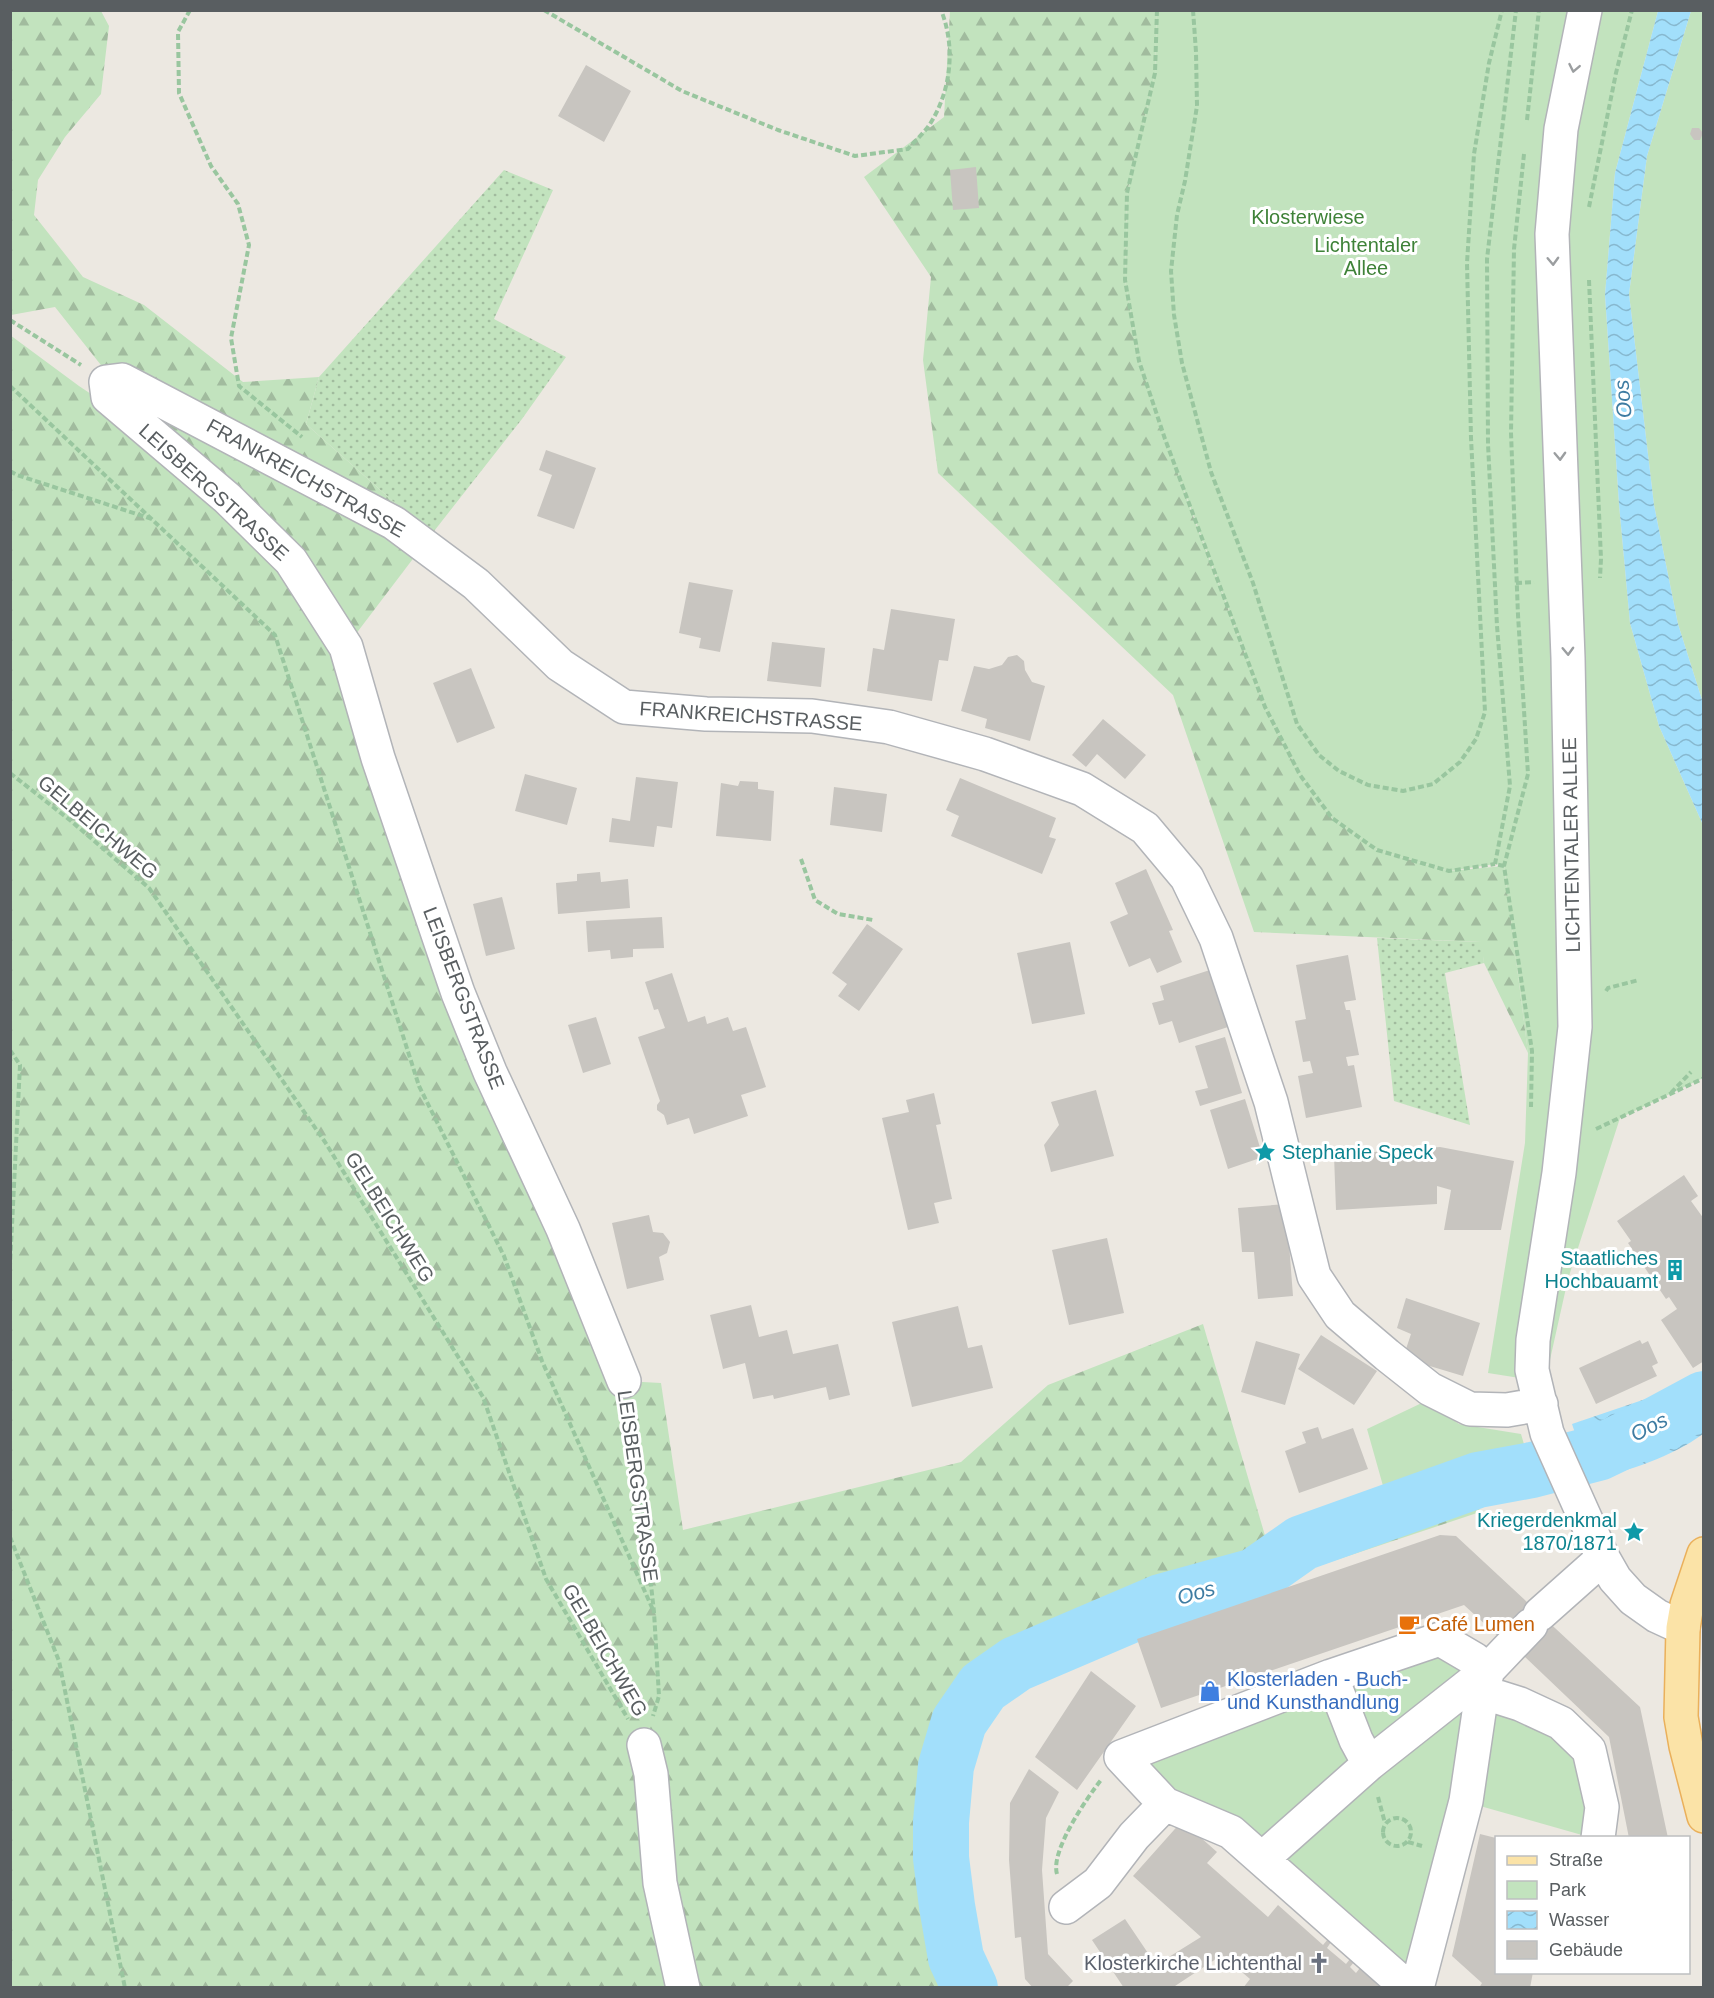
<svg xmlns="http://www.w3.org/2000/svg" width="1714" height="1998" font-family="Arial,sans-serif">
<defs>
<pattern id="grass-dots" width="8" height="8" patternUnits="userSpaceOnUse" patternTransform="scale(1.5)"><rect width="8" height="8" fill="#c2e3be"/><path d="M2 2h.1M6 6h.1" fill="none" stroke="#a1bb9e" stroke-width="1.8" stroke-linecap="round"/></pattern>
<pattern id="forest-firs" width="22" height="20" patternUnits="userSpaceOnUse" patternTransform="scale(1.5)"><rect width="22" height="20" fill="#c2e3be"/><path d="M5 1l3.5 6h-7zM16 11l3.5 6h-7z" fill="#a1bb9e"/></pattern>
<pattern id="water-waves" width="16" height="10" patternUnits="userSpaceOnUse" patternTransform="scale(1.5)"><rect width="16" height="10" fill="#a2dffb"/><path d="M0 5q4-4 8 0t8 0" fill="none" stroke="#87b8cf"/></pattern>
</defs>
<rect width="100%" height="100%" fill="#ece8e1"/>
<path fill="url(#grass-dots)" d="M504 170 553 190 494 319 566 357 522 419 431 535 306 424 319 377Z
M1377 938 1482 942 1484 963 1445 973 1470 1125 1394 1101Z"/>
<path fill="url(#forest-firs)" d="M11 11H101L109 26 101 94 65 137 38 180 34 215 83 277 144 305 243 382 319 377 306 424 431 535 346 647 378 758 624 1381 661 1383 683 1530 961 1462 1048 1385 1203 1324 1266 1539 1469 1473 1480 1512 1156 1620 1044 1661 993 1692 965 1731 951 1808 964 1943 983 1987H11L10 335 79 386 151 434 108 374 55 307 11 315Z
M950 11H1157L1155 73 1127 193 1125 280 1139 361 1190 508 1265 707 1300 775 1332 818 1377 850 1449 871 1504 866 1528 1053 1484 963 1481 942 1254 932 1173 695 938 473 923 360 931 277 864 177 944 117Z"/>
<path fill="#c2e3be" d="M1157 11H1658L1615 173 1605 295 1619 504 1630 623 1659 726 1703 825V1078L1620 1118 1568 1279 1545 1382 1488 1373 1525 1143 1528 1053 1504 866 1495 864 1449 871 1377 850 1332 818 1300 775 1265 707 1165 439 1139 361 1125 280 1127 193 1155 73Z
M1691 11H1703V703L1678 624 1654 505 1629 294 1647 156Z
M1426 1401 1459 1424 1521 1434 1526 1451 1469 1473 1387 1500 1367 1429Z
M1442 1641 1589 1750V1837L1466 1802 1417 1987 1231 1832 1176 1790 1138 1756Z"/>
<path fill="url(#water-waves)" d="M1658 11H1691L1647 156 1629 294 1654 505 1678 624 1703 703V825L1659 726 1630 623 1619 504 1605 295 1615 173Z
M1703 1373V1434C1670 1458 1631 1469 1591 1481L1572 1424 1672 1390Z"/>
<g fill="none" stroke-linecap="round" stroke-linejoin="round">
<path stroke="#a2dffb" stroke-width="56" d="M970 1988 956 1958 947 1906 941 1858V1822L946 1766 959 1722 983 1687 1016 1664 1161 1602 1255 1576 1302 1543 1478 1480 1532 1470 1598 1453 1652 1427 1704 1399"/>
</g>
<path fill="#c8c5c0" d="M586 65 631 91 604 142 558 116Z
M1692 128H1699L1703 133 1700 140H1694L1690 134Z
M976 167 979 208 953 210 950 170Z
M546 450 596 468 574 529 537 516 552 475 539 470Z
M689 582 733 590 720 652 699 648 701 638 679 633Z
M891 609 955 619 948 661 939 660 932 701 867 691 873 648 884 650Z
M772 642 825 648 821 687 767 681Z
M1017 655 1024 661 1025 670 1032 682 1045 686 1030 741 985 728 987 719 961 711 974 666 989 669 1002 665 1008 657Z
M471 668 495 728 457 743 433 683Z
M1103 719 1146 755 1125 779 1097 754 1086 767 1072 755Z
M525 774 577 788 567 825 515 811Z
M636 777 678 782 672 828 657 826 654 847 609 842 612 818 630 821Z
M960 778 1056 818 1049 837 1056 839 1042 874 951 836 959 816 946 810Z
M740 781 758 782V789L774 791 771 841 716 836 721 783 738 786Z
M834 787 887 794 882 832 830 825Z
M1146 869 1173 930 1169 931 1182 962 1157 973 1150 958 1129 967 1110 922 1128 914 1115 883Z
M600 872 601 882 628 879 630 908 558 914 556 883 577 881V874Z
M502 897 515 949 486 956 473 904Z
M662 917 664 948 633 949V957L611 959 610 950 588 952 586 921Z
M867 924 903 949 859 1011 838 996 847 984 832 973Z
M1070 942 1085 1014 1032 1024 1017 953Z
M1348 955 1356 1000 1344 1002 1346 1010H1350L1359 1055 1346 1057 1348 1066 1354 1065 1362 1107 1306 1118 1298 1076 1313 1073 1310 1061 1303 1062 1295 1021 1306 1019 1296 965Z
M1210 970 1228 1027 1179 1043 1172 1021 1159 1025 1152 1003 1164 1000 1160 986Z
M672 973 688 1022 705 1016 707 1024 728 1017 733 1031 746 1027 766 1087 741 1095 748 1116 694 1134 689 1118 667 1125 664 1115 657 1110V1105L660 1101 638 1037 665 1028 658 1009 654 1010 645 982Z
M596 1017 611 1064 583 1073 568 1025Z
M1225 1037 1242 1093 1200 1106 1195 1091 1208 1088 1195 1046Z
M1096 1090 1114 1156 1051 1172 1044 1145 1059 1125 1051 1102Z
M934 1093 941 1124 936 1125 952 1199 934 1203 939 1223 908 1230 882 1118 909 1112 906 1100Z
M1245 1099 1263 1157 1228 1169 1210 1110Z
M1440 1147 1514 1161 1501 1230H1444L1451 1190 1437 1186V1204L1336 1210 1334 1155Z
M1684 1175 1698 1196 1691 1201 1704 1219V1361L1693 1368 1661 1320 1677 1309 1669 1297 1666 1299 1628 1243 1631 1241 1617 1221Z
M1286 1204 1293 1296 1258 1299 1254 1252H1242L1238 1208Z
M649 1215 653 1232 663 1233 670 1242 667 1253 659 1257 664 1280 627 1289 612 1223Z
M1107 1238 1124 1313 1069 1325 1052 1250Z
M1406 1298 1480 1323 1463 1376 1403 1358 1411 1334 1397 1328Z
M751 1305 759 1337 787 1330 793 1354 838 1344 850 1395 829 1400 826 1387 774 1399 773 1395 753 1399 745 1363 723 1369 710 1315Z
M958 1306 968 1348 982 1345 993 1388 912 1407 892 1322Z
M1321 1335 1377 1371 1354 1405 1298 1369Z
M1640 1340 1642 1344 1648 1341 1658 1363 1652 1366 1657 1376 1596 1404 1579 1368Z
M1256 1341 1300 1354 1285 1405 1241 1392Z
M1318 1427 1322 1439 1353 1428 1368 1469 1299 1493 1285 1451 1306 1443 1302 1432Z
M1440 1535 1456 1536 1640 1707 1668 1838H1629L1609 1737 1523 1655 1500 1638 1464 1605 1161 1708 1137 1639Z
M1091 1671 1136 1706 1077 1790 1035 1757Z
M1029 1769 1059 1792 1046 1818 1042 1870 1048 1954 1073 1981 1066 1988H1033L1025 1979 1021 1937 1015 1938 1009 1860 1010 1803Z
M1182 1821 1217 1852 1207 1863 1268 1917 1278 1905 1323 1945 1328 1939 1331 1942 1327 1948 1346 1964 1350 1959 1354 1962 1350 1967 1356 1973 1363 1964 1384 1988H1243L1250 1979 1222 1955 1172 1988H1124L1092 1940 1125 1919 1156 1965 1201 1937 1133 1876Z
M1480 1834 1496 1838V1972H1533L1530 1988H1479L1482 1983 1452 1956Z"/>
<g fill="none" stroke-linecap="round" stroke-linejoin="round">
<defs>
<path id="minor" d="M1585 10 1561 129 1552 234 1568 658 1575 1027 1559 1173 1533 1340 1532 1370 1547 1433 1603 1558 1615 1579 1633 1599 1657 1616 1683 1628
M624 1381 563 1229 490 1072 458 993 378 758 346 647 291 561 227 498 108 397 106 382 122 380 394 523 476 584 560 665 624 707 706 714 812 716 889 727 985 754 1082 789 1145 828 1187 878 1216 938 1271 1102 1314 1276 1340 1315 1387 1355 1430 1389 1470 1409 1507 1410 1541 1404
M1540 1614 1603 1558
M1331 1676 1356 1740 1369 1764
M1482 1692 1520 1704 1561 1723 1589 1750 1602 1807 1598 1838
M644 1745 651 1774 660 1883 683 1988
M1262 1859 1369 1764 1488 1670 1531 1625
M1066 1907 1098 1883 1134 1836 1165 1804
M1408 1988 1231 1832 1165 1804 1121 1757 1331 1676 1440 1639 1474 1659 1488 1670 1482 1692 1466 1801 1417 1988"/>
<path id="major" d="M1704 1554 1687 1605 1683 1628 1681 1717 1686 1746 1704 1816"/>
</defs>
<use href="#minor" stroke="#b2b4b8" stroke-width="36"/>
<use href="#major" stroke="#eab05b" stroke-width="36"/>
<path stroke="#99c69f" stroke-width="4" stroke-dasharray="6 3" stroke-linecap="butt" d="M190 10 178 32 179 93 211 166 238 204 249 245 231 338 239 386 302 437
M544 10 682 91 778 130 855 156 908 149C915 141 924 133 930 124 951 91 956 47 941 10
M1157 10 1155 73 1127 193 1125 280 1139 361 1165 439 1265 707 1300 775 1332 818 1377 850 1449 871 1495 864
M1193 10 1196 52 1197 106 1185 181 1177 215 1171 271 1174 315 1182 363 1211 472 1253 583 1297 724 1319 755 1339 771 1368 785 1403 791 1433 784 1460 762 1476 739 1485 712 1471 438 1467 263 1474 154 1489 63 1502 10
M1527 120 1539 10
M1524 154 1514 249 1511 433 1518 615 1528 774 1504 866 1532 1051 1531 1107
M1589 207 1616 73 1632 10
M1589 280 1601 559 1600 578
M10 320 81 365
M10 386 275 635 419 1086 504 1256 542 1361 654 1612
M10 471 17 475 152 519
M1516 583 1534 582
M10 773 71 821 149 888 325 1142 483 1397 546 1579 628 1719
M801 859 815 900 838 914 873 920
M1504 866 1495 864 1510 786 1497 626 1488 444 1487 259 1516 10
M1606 991 1608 988 1639 980
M10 1050 20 1065 10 1265
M1671 1093 1691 1072
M1596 1129 1704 1078
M629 1411 637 1458 654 1612 659 1696 653 1716
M10 1537 59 1661 125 1988
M1378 1797 1385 1823
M1383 1832a14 14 0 1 1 28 0a14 14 0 1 1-28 0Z
M1408 1842 1422 1846
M1057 1874C1050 1851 1087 1798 1101 1780"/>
<use href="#minor" stroke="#fff" stroke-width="33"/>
<use href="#major" stroke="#fbe3a7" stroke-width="33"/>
</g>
<defs><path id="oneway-chevron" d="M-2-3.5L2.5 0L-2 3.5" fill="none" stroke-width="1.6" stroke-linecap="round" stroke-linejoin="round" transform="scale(1.5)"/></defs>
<g stroke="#9b9ea0">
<use href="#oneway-chevron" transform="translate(1574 68) rotate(101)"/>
<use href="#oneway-chevron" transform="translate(1553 261) rotate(88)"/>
<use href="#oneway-chevron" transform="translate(1560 456) rotate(88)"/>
<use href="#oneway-chevron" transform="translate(1568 651) rotate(88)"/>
</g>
<defs>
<symbol id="sight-bare" viewBox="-9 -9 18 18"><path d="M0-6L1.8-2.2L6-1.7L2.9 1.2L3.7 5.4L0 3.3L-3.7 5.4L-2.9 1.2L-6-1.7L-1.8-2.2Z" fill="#0f9aa8" stroke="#fff" stroke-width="2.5" paint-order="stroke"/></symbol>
<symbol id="building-bare" viewBox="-9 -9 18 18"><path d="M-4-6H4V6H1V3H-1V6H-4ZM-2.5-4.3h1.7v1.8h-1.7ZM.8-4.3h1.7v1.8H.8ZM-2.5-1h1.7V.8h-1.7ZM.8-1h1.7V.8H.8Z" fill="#0f9aa8" stroke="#fff" stroke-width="2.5" paint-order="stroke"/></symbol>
<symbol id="cafe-bare" viewBox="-9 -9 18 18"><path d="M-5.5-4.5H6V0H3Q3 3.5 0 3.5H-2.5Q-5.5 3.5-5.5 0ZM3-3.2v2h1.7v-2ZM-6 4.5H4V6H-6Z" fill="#e8710a" stroke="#fff" stroke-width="2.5" paint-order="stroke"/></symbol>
<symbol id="shop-bare" viewBox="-9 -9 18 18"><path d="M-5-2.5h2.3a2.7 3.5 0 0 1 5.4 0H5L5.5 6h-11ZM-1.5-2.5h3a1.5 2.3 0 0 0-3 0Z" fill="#3f7fe0" stroke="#fff" stroke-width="2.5" paint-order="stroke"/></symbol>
<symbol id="church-bare" viewBox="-9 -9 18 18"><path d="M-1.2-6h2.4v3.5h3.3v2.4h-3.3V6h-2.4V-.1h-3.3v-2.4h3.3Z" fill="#6b7280" stroke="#fff" stroke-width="2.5" paint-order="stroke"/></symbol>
</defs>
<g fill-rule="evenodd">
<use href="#sight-bare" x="1250" y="1137" width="30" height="30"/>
<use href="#building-bare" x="1660" y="1255" width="30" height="30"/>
<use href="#sight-bare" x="1619" y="1517" width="30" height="30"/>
<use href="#cafe-bare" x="1394" y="1609" width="30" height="30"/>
<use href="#shop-bare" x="1195" y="1676" width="30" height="30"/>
<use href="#church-bare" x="1304" y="1948" width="30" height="30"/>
</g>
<g text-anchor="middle" stroke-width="6" stroke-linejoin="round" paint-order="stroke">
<g font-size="20" fill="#3e8238" stroke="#fff">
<text x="1308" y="224">Klosterwiese</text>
<text x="1366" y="252">Lichtentaler<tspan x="1366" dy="23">Allee</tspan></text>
</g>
<g font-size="20" fill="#595e61" stroke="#fff">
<text transform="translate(306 478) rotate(29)" y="7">FRANKREICHSTRASSE</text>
<text transform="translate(214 492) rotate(42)" y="7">LEISBERGSTRASSE</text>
<text transform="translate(751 716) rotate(4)" y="7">FRANKREICHSTRASSE</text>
<text transform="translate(98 827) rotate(40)" y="7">GELBEICHWEG</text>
<text transform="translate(1571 845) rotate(-91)" y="7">LICHTENTALER ALLEE</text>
<text transform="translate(464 998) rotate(69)" y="7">LEISBERGSTRASSE</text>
<text transform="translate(390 1217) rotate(58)" y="7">GELBEICHWEG</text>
<text transform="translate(638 1486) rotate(82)" y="7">LEISBERGSTRASSE</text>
<text transform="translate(605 1650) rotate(60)" y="7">GELBEICHWEG</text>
</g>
<g font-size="20" fill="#0d838f" stroke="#fff" text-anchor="end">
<text x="1282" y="1159" text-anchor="start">Stephanie Speck</text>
<text x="1658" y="1265">Staatliches<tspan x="1658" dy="23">Hochbauamt</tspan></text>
<text x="1617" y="1527">Kriegerdenkmal<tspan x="1617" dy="23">1870/1871</tspan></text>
</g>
<g font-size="20" fill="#c56008" stroke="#fff" text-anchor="start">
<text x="1426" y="1631">Café Lumen</text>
</g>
<g font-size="20" fill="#366cbe" stroke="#fff" text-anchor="start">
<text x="1227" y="1686">Klosterladen - Buch-<tspan x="1227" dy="23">und Kunsthandlung</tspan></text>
</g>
<g font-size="20" fill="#5b616d" stroke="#fff" text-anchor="end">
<text x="1302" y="1970">Klosterkirche Lichtenthal</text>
</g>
<g font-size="21" font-style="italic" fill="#3e7ca2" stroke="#fff">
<text transform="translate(1623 399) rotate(-95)" y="7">Oos</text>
<text transform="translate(1649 1427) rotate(-27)" y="7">Oos</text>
<text transform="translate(1196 1593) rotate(-16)" y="7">Oos</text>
</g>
</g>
<rect width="1714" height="1998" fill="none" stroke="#595e61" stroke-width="24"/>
<rect x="1495" y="1836" width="195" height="138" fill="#ffffff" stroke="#bdbfc0" stroke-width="1.5"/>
<rect x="1507" y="1856" width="30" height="9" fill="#fbe3a7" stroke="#bdbfc0" stroke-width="1.5"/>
<text x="1549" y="1866" font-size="18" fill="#595e61">Straße</text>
<rect x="1507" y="1881" width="30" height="18" fill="#c2e3be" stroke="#bdbfc0" stroke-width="1.5"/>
<text x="1549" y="1896" font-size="18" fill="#595e61">Park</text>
<rect x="1507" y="1911" width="30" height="18" fill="url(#water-waves)" stroke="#bdbfc0" stroke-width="1.5"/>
<text x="1549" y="1926" font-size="18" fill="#595e61">Wasser</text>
<rect x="1507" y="1941" width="30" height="18" fill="#c8c5c0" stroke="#bdbfc0" stroke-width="1.5"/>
<text x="1549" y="1956" font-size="18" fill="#595e61">Gebäude</text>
</svg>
